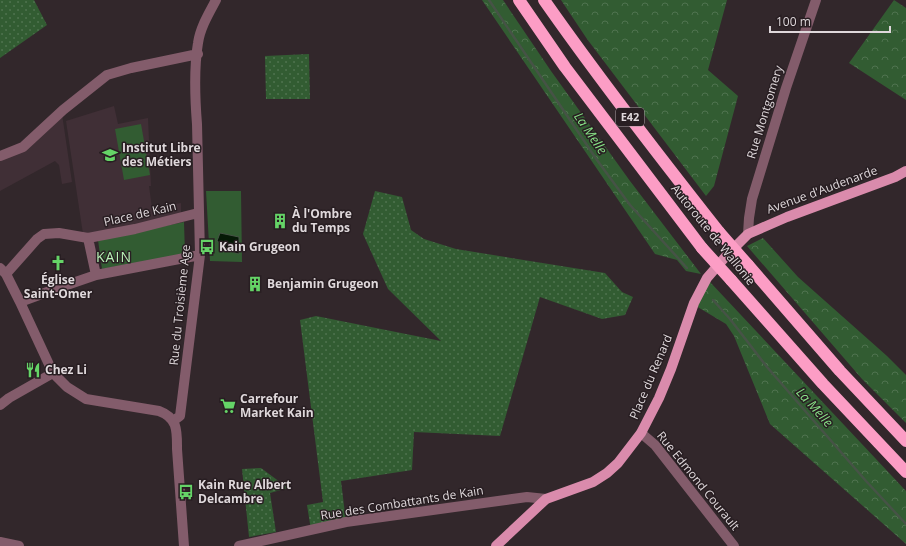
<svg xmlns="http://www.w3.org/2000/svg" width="906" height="546" font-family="'Open Sans',sans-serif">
<defs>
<pattern id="grass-dots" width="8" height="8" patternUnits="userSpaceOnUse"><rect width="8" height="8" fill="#325c32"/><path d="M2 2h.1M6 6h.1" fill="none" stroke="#4f734f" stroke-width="1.8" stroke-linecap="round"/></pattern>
<pattern id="forest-crowns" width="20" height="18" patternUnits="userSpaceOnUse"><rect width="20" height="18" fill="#325c32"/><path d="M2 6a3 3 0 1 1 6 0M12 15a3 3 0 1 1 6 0" fill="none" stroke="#4f734f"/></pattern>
</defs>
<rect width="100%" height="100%" fill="#32272b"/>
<path fill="#402f36" d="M114 106 118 124 148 118 151 186H149L152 208 181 203V215L135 226 83 234 66 121Z
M62 114 72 182 62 184 59 165 55 161 0 191V159Z"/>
<path fill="url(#grass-dots)" d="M0 0H34L47 25 0 58Z
M309 54 310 99H266L265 56Z
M375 191 402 197 411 230 424 239 456 249 605 273 622 292 633 297 625 315 602 319 540 297 500 436 414 432 412 470 341 481 346 522 311 530 307 505 323 502 300 320 316 316 441 341 388 289 363 234Z
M261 468 288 488 270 493 276 532 249 537 242 469Z"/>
<path fill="url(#forest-crowns)" d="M482 0H503L551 71 630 181 701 274 686 271 677 260 655 254Z
M561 0H727L708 70 738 96 714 186 706 196 587 39Z
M894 0 906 8V100L849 63Z
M763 238 798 277 887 356 906 375V423L862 379 747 246Z
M710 282 906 491V544L770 424 734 336 726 324 696 306Z"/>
<path fill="#325c32" d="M141 124 150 175 124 180 115 129Z
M206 191H241L242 262 210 261Z
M184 222 185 254 102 269 98 240Z"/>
<path fill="#051a06" stroke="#465346" d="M220 233 239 237V254C234 254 223 245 217 241Z"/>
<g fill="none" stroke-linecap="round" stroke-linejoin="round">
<path stroke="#465346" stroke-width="2.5" d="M489 0 597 160 630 205 687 268
M713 300 730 319 767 367 866 481 906 524"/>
<path stroke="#835c6b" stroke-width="10" d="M0 156 23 147 63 110 107 75 131 68 198 54
M748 234 749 218 752 199 786 88 816 0
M88 238 96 275
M0 268 6 274 20 302 53 373 67 387 86 399 159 411C178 418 177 431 177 449L184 546
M6 274 37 239 44 234 59 233 88 238 135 229 198 213
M20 302 61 287 96 275 200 255
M0 405 9 398 53 373
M173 421 180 416 200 255 197 124C195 99 194 67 198 43 200 28 209 13 216 0
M641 433 655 445 734 546
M0 542 19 546
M239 546 346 522 527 497 546 499"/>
<path stroke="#da8bac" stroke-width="10" d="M496 546 546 499 593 482 607 473 618 463 641 433 659 398 671 369 694 303 707 278 727 255 748 234 787 217 895 177 906 171"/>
<path stroke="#fc9dc5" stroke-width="12" d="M519 0 565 67 702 248
M544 0C600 80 659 156 719 232
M748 265 840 371 906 441
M731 280 823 384 906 472"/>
<path stroke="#fc9dc5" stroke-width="12" d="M719 232 748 265
M702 248 731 280"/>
</g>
<defs>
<symbol id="school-bare" viewBox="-9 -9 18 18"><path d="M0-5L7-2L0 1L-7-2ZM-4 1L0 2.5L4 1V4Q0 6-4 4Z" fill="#65d467" stroke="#281e22" stroke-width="2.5" paint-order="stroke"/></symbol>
<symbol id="building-bare" viewBox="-9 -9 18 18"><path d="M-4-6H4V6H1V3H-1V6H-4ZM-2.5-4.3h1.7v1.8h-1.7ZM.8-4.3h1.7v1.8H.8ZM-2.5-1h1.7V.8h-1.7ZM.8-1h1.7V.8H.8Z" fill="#65d467" stroke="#281e22" stroke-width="2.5" paint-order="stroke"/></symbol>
<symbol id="bus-bare" viewBox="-9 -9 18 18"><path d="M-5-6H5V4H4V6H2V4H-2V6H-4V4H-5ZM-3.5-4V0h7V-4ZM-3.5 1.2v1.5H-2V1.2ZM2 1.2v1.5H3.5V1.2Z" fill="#65d467" stroke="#281e22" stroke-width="2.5" paint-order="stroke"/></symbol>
<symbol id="church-bare" viewBox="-9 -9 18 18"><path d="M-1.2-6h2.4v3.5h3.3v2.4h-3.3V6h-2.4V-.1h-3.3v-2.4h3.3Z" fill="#65d467" stroke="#281e22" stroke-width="2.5" paint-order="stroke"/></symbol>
<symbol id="restaurant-bare" viewBox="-9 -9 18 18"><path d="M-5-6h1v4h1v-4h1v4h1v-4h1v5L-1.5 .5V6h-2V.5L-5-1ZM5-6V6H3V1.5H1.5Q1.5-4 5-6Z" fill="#65d467" stroke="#281e22" stroke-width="2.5" paint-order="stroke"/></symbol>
<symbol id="supermarket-bare" viewBox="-9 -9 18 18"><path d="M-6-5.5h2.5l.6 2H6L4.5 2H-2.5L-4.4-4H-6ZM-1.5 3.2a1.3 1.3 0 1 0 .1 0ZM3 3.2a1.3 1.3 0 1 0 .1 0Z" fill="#65d467" stroke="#281e22" stroke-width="2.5" paint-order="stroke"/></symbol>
</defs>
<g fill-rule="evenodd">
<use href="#school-bare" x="99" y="144" width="22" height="22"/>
<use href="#building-bare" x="269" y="210" width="22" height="22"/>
<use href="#bus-bare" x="196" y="236" width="22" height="22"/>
<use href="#church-bare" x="47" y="252" width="22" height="22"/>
<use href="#building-bare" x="244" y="273" width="22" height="22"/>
<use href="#restaurant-bare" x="22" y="359" width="22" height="22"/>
<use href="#supermarket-bare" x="217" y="395" width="22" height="22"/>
<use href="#bus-bare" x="175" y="481" width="22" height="22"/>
</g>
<g text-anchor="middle" stroke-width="3" stroke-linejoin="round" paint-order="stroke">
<rect fill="#281e22" stroke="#a8a0a4" stroke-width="1" x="616" y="108" width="28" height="18" rx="3"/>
<g font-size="11" font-weight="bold" fill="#dfd8db">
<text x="630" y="121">E42</text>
</g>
<g font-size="12" fill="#dfd8db" stroke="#281e22">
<text transform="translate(765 112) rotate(-73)" y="4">Rue Montgomery</text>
<text transform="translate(822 190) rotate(-20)" y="4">Avenue d'Audenarde</text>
<text transform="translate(140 214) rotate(-13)" y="4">Place de Kain</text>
<text transform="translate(713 235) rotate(51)" y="4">Autoroute de Wallonie</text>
<text transform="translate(180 305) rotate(-84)" y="4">Rue du Troisième Age</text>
<text transform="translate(651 377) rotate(-67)" y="4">Place du Renard</text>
<text transform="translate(698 481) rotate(51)" y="4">Rue Edmond Courault</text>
<text transform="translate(402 503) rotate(-9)" y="4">Rue des Combattants de Kain</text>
</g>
<g font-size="12" font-weight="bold" fill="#dfd8db" stroke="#281e22" text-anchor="start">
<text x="122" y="152">Institut Libre<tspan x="122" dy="14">des Métiers</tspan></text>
<text x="292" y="218">À l'Ombre<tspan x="292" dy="14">du Temps</tspan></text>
<text x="219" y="251">Kain Grugeon</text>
<text x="58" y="284" text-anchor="middle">Église<tspan x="58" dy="14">Saint-Omer</tspan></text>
<text x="267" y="288">Benjamin Grugeon</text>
<text x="45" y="374">Chez Li</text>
<text x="240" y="403">Carrefour<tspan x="240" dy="14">Market Kain</tspan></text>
<text x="198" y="489">Kain Rue Albert<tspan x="198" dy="14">Delcambre</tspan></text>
</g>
<g font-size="13" font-style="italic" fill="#87e186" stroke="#281e22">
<text transform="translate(591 133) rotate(56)" y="5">La Melle</text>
<text transform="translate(815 407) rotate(48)" y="5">La Melle</text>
</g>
<g font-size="14" letter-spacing="1" fill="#b9f3b7" stroke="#281e22">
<text x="114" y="262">KAIN</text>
</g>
</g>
<path d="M770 26v6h120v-6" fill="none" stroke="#dfd8db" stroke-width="2"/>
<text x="776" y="26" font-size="12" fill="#dfd8db" stroke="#281e22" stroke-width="3" paint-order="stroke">100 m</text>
</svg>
